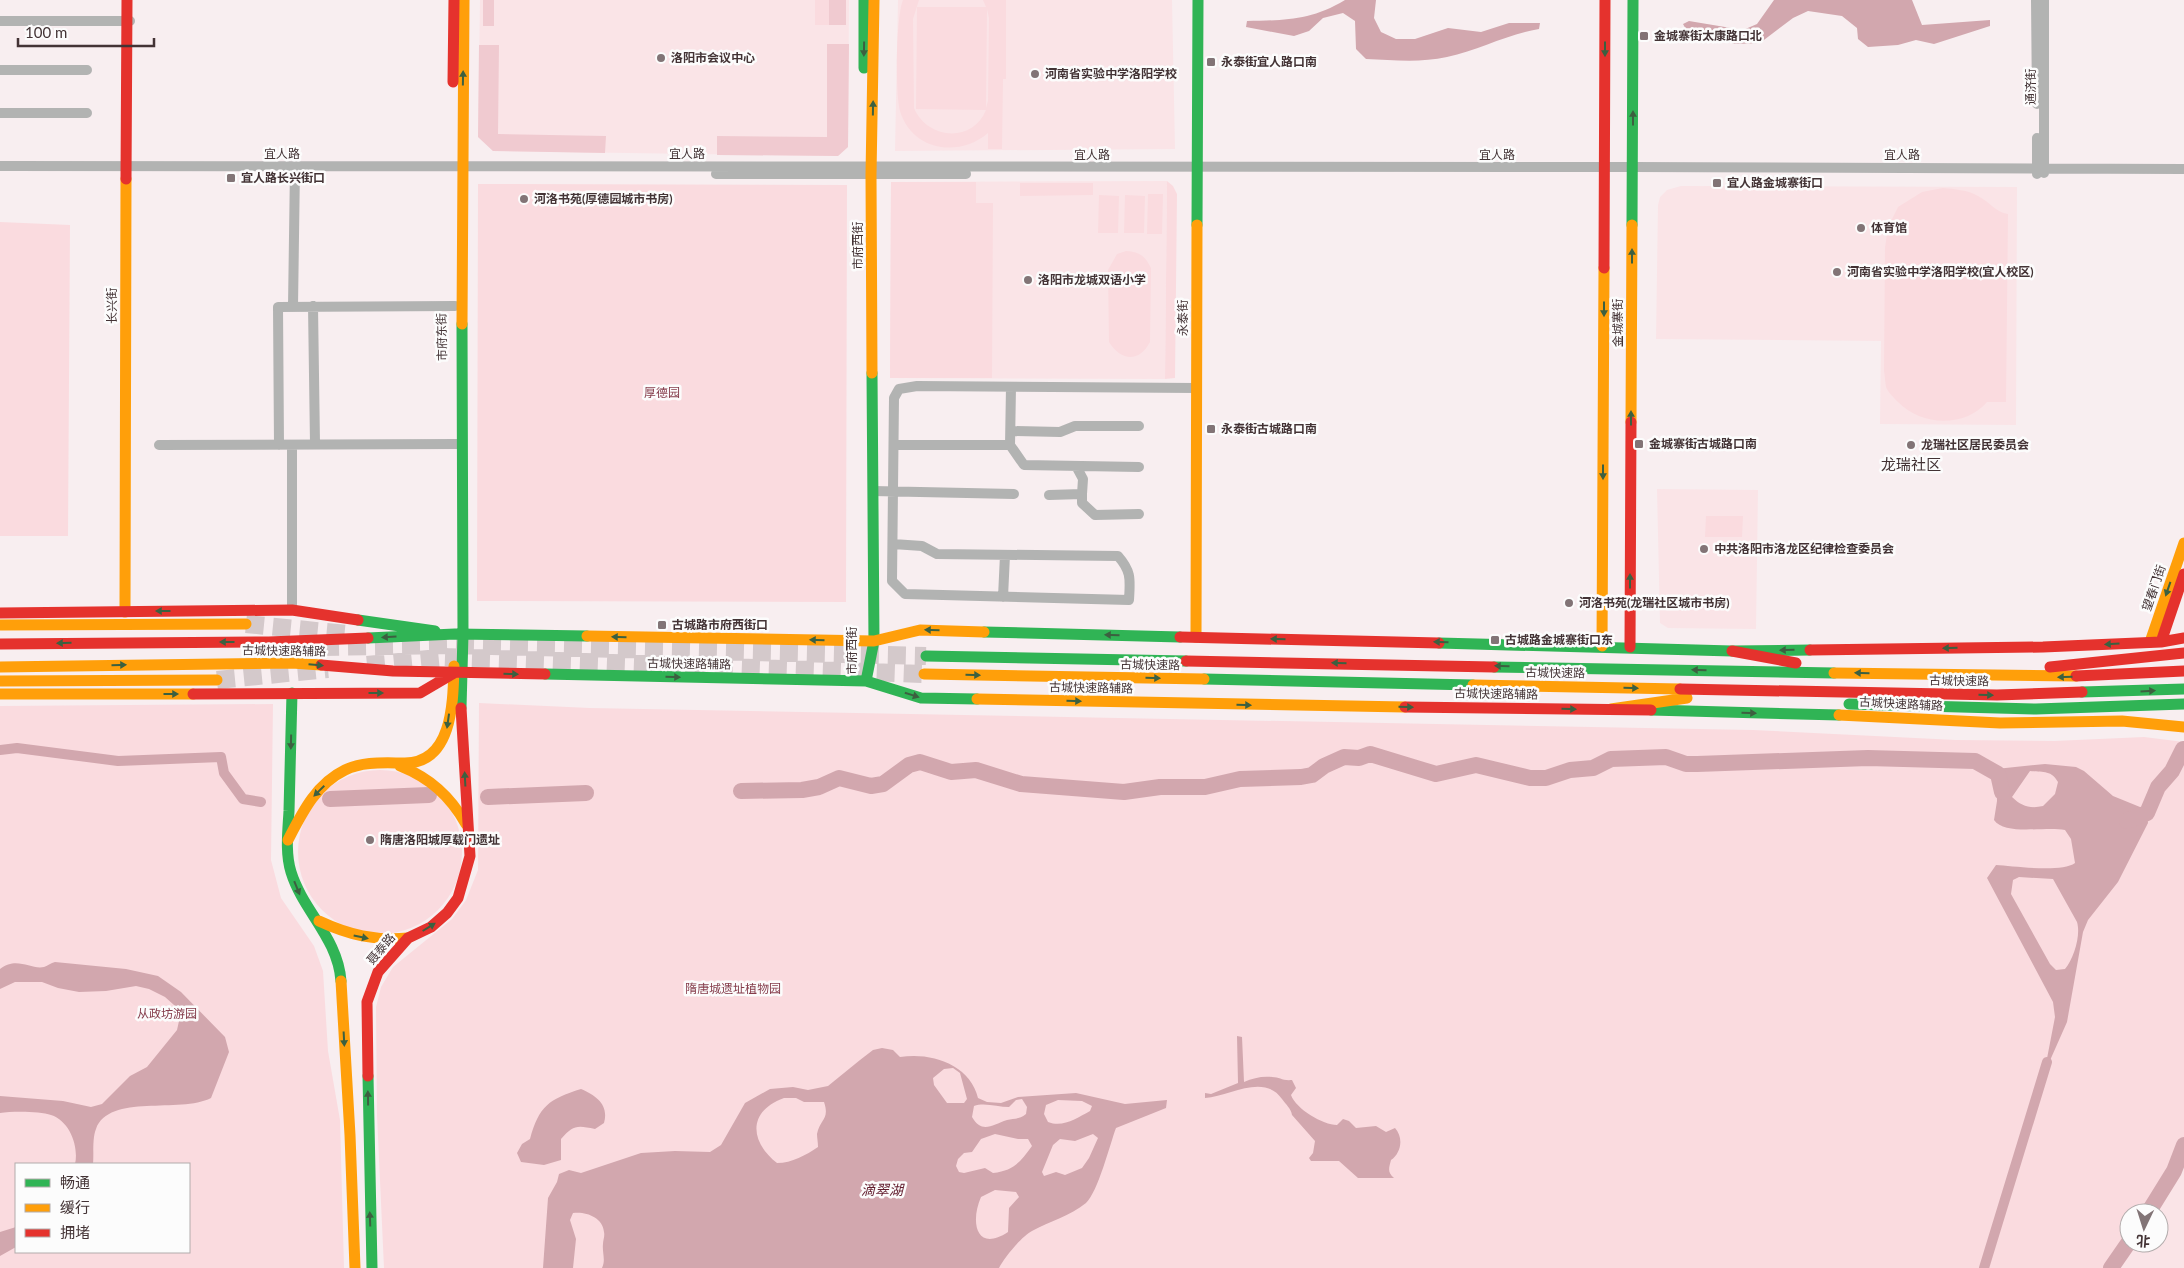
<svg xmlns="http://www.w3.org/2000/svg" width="2184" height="1268" font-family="Lato,'Noto Sans SC',sans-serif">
<rect width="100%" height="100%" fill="#f8eef0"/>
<path fill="#fae4e7" d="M480 0H849L848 147 838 156 493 151 478 137Z
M898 0H1172L1175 149 895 151Z
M1167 181 1165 379 890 378 891 182Z
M1681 186 2017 187 2016 425 1880 424 1881 341 1656 339 1658 205 1660 197 1667 190Z
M1657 489 1758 490 1756 629 1668 628 1660 623Z
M2184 1168V1268H2119L2135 1243H2159V1213H2155Z"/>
<path fill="#fadbdf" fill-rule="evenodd" d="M815 0H829V25H815Z
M903 0H919L913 19 914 108C927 139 972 144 986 110L916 109 917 7H986L983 0H1006V79H1003L1002 149H988V133C959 158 912 151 900 111 895 93 896 17 903 0ZM987 9 989 18 988 101 986 108Z
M1167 181 1173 186 1177 194 1175 378 1165 379Z
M891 182H976V203H993L992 378H890Z
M1020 183H1093V195L1020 196Z
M478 184 847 185 846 602 477 601Z
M1943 188C1954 189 1968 190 1978 196 1990 202 1995 212 2008 214L2006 402H1987C1965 428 1921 426 1898 402 1894 398 1888 392 1886 387 1885 382 1885 376 1884 371L1885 248 1888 227 1898 207 1922 192Z
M1148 194H1163L1162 234H1147Z
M1099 195 1119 196 1118 233H1098Z
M1125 195 1145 196 1144 233H1124Z
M0 222 70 225 68 536H0Z
M1126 251C1140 252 1145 256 1151 268L1150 342C1139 363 1121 361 1109 342L1108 270 1117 254Z
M1706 516H1743L1742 537H1705Z
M479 703 590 708 1753 730 1956 740 2054 741 2144 737 2184 742V1168L2155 1213H2129V1243H2135L2119 1268H384L377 1115 376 1007 381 987 393 967 452 919 466 900 478 870Z
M273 704 271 860 281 898 314 946 323 971 328 1051 340 1120 344 1268H0V706ZM16 1164H189V1252H16Z
M298 852a82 82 0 1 1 164 0a82 82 0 1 1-164 0Z"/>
<path fill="#f0cad0" d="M483 0H494V26H483Z
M829 0H846V25H829Z
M827 44H849L848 147 838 156 717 155V136L827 137Z
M479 45H499L498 134 606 136 605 153 493 151 478 137Z"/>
<path fill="#d2a7ae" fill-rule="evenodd" d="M1345 0H1376L1374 18 1381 32 1396 39H1415L1448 28 1481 32 1509 23H1540L1539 29C1507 34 1479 50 1447 57 1420 63 1393 60 1366 59L1356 49 1355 21 1343 13 1323 18 1309 31 1294 36 1246 27 1247 21C1285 20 1310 21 1345 0Z
M1774 0H1912L1922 25 1990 20V26L1934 44 1916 40 1898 45 1868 47 1858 39 1857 28 1842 16 1808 11 1793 18 1760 43 1735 44 1708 36 1689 35 1683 24 1689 21 1743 30 1757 24Z
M2045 764 2076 767 2084 771 2113 796 2140 807 2147 813 2148 823 2118 882 2088 920 2083 932 2067 1022 2044 1074 2055 1017 2053 1002 1987 878 1996 865C2014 866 2061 873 2075 863L2071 839 2065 830C2045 826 2005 836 1994 820L1997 801 1996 769ZM2030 771C2042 772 2052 770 2058 782L2055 794 2043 806C2030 809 2021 806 2012 797ZM2019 877 2053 879 2077 922C2081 935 2074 958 2065 969L2056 970 2050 964 2011 894 2013 880Z
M55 962 126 969 158 976 181 992 225 1037 229 1052 211 1098C180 1114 109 1093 96 1129 92 1139 94 1154 93 1164H75C79 1147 70 1121 51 1115 40 1111 12 1111 0 1113V1096L63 1101 91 1107 102 1104 130 1076 147 1067 177 1030 179 1021V1014L174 1005 165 997 149 989 136 986 106 991 79 992 58 988 42 982H15L0 989V969C17 956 31 970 44 967 47 966 51 963 55 962Z
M1237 1036 1242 1037 1244 1082C1253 1078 1262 1076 1272 1077 1280 1077 1282 1081 1292 1080L1296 1088 1291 1095C1296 1109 1323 1125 1337 1125L1343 1119 1349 1121 1356 1128 1376 1126 1386 1132 1395 1128C1404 1138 1401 1153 1391 1160 1389 1168 1387 1172 1394 1178H1358L1339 1161H1311L1309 1158 1313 1153 1315 1141 1292 1115C1291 1108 1286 1105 1282 1099 1264 1073 1230 1096 1205 1098V1093L1211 1094 1238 1083Z
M882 1048 893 1050 900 1057C931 1052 970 1064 978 1098L987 1102 1001 1103 1018 1097 1076 1093 1125 1104 1167 1100 1166 1108 1116 1128C1110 1144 1098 1192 1086 1203 1070 1216 1050 1221 1032 1231 1022 1236 1004 1258 999 1268H602C606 1260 602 1253 603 1244 603 1240 605 1236 604 1232 603 1217 585 1211 573 1213L570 1220 576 1239 573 1268H543L548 1198 557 1182 559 1174 569 1170 581 1173 641 1153 675 1151 710 1152 721 1145 745 1103 770 1089 793 1087 808 1090 828 1086 860 1060 873 1050ZM944 1069 953 1068 960 1073 967 1099 964 1103H947L934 1085 933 1078ZM784 1098H796L804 1102H824C830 1120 820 1119 817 1134 817 1138 818 1142 818 1147 806 1155 792 1163 777 1163 749 1141 748 1111 784 1098ZM1022 1099 1027 1107 1026 1114C1019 1120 1014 1118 1007 1120 992 1125 982 1134 972 1117L974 1106C984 1102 998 1107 1009 1107L1016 1100ZM1058 1100 1082 1101 1092 1106 1090 1111C1077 1118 1063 1128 1048 1122L1044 1114 1046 1105ZM995 1134 1018 1139H1028L1032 1146C1020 1162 1015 1170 993 1173L985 1168 964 1173 959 1172 956 1166 958 1159 964 1153 972 1152 981 1139ZM1093 1134 1098 1138 1089 1158 1082 1168 1065 1175 1056 1172 1044 1176 1042 1172 1053 1145 1060 1139 1075 1141ZM995 1190 1016 1192 1019 1197 1009 1208 1008 1232C976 1253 970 1222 981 1197Z
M581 1089C597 1096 609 1105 604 1123L595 1129C577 1125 573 1125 561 1139V1160L544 1165 521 1162 517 1153 522 1144 530 1139C539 1106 549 1099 581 1089Z
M16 1227V1247L0 1256V1232Z"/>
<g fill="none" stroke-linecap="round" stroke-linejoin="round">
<path stroke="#d2a7ae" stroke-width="10" d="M0 750 17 748 118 761 221 757 224 773 243 799 261 802
M1984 1268 2047 1062"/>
<path stroke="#d2a7ae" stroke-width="16" d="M741 791 802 790 819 787 839 778 871 786 883 784 909 765 920 762 951 772 976 770 1021 784 1124 792 1160 787H1205L1240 779 1301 777 1312 775 1324 766 1344 757 1359 758 1370 754 1436 774 1476 765 1530 778H1546L1570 770 1593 768 1611 759 1666 757 1686 764H1697L1868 758 1975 761 1998 774 2002 792
M488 797 586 793
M330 799 429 795
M2127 821 2147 813 2158 787 2172 771 2183 749
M2148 1213 2174 1171 2184 1145
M2111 1268 2129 1242"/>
<path stroke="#d4c9cb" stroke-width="18" stroke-dasharray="18 9" stroke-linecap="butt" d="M246 624 347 634
M321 647 449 645 926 656
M445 657 924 674
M367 665 449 657
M217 680 328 669"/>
<path stroke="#b2b3b2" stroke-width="10" d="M2036 0 2037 104
M0 21H130
M0 70H87
M0 113H87
M0 166 1633 167 2184 169
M2044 173V0
M716 174H966
M2037 174V138
M313 306 315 444
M293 307 295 167
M1011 431 1060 432 1075 426H1139
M159 445 457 444
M279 445 278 307 455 306
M292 445V610
M894 445H1010L1024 465 1139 467
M1010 445 1011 387
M1076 466 1083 479 1082 494
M873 491 1014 494
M1049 495 1082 494V503L1095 515 1139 514
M893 544 922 546 937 554 1118 556C1132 572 1130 580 1129 600L905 594 892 581 894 398 899 389 917 386 1196 388
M1003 597 1005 555"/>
<path stroke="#30b455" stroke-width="11" d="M864 0V68
M1197 225 1198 0
M1632 225 1633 0
M358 620 435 631
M984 632 1180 637
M368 638 455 634 587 636
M1439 643 1732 651 1810 650
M926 656 1186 661
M1494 667 1834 673
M545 674 866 681 921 698 977 699
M1204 679 1473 685
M866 681 874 641 872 373
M2082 692 2184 689
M292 693C291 732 290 772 289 811 288 830 285 853 291 872 303 911 338 938 341 981
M1849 704 2036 709 2184 704
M461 708 463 634 462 324
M1651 710 1839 715
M368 1076 372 1268"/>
<path stroke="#ff9f0a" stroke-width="11" d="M462 324 464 0
M872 373 871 175 874 0
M1631 422 1632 225
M125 612 126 179
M0 625 246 624
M587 636 874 641 920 630 984 632
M1196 637 1197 225
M2150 642 2184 543
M1602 646 1604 268
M0 667 292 663 321 665
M1834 673 2076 676
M924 674 1204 679
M0 681 217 680
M1473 685 1680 689
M0 694H193
M977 699 1405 707
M1611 709 1687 698
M1839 715 2000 723 2122 721 2184 727
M400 766C430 778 450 796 466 824
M288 840C302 813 316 784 345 770 363 761 385 763 405 763 453 763 453 701 454 666
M319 921C349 935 375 941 408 938
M341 981 350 1135 355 1268"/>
<path stroke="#e5322d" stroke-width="11" d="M453 82 454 0
M126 179 127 0
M1604 268 1605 0
M0 613 292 610 358 620
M1180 637 1439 643
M2161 642 2184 574
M0 644 269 642 368 638
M1630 647 1631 422
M1810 650 2043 647 2161 642 2184 638
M1732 651 1796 663
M1186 661 1494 667
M321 665 393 671 545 674
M2050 667 2184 653
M2076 676 2184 671
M1680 689 1997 695 2082 692
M193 694 420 693 454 673
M1405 707 1651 710
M368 1076 367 1002 378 972 408 938 431 927 447 913 458 898 470 856 461 708"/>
</g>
<defs><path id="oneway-solid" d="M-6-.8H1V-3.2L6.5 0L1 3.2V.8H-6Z" transform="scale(1.25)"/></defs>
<g fill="#3c6040">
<use href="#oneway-solid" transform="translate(864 49) rotate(91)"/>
<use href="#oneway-solid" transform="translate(1605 49) rotate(90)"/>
<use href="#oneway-solid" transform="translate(463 78) rotate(-89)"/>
<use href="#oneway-solid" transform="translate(873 108) rotate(-89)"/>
<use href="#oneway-solid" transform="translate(1633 118) rotate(-90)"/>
<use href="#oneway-solid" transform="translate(1632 256) rotate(-90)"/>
<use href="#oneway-solid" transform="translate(1604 309) rotate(90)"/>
<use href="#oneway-solid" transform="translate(1631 418) rotate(-90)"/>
<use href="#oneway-solid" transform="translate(1603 472) rotate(90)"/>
<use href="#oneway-solid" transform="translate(1630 581) rotate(-90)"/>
<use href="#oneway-solid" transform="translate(2168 589) rotate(109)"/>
<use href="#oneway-solid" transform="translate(163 611) rotate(180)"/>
<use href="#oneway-solid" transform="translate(932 630) rotate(-179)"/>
<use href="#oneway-solid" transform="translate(1112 635) rotate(-179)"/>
<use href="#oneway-solid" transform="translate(389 637) rotate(177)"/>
<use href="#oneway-solid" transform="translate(619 637) rotate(-179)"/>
<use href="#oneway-solid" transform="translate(1278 639) rotate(-179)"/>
<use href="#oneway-solid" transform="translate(817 640) rotate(-179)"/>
<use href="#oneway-solid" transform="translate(227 642) rotate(-180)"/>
<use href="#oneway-solid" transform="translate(1441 642) rotate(-179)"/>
<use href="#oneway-solid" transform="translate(64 643) rotate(179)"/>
<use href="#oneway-solid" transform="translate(2112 644) rotate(177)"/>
<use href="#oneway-solid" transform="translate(1950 648) rotate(179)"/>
<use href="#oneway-solid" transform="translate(1787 650) rotate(179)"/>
<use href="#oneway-solid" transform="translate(1339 663) rotate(-179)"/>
<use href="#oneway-solid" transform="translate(119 665) rotate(-1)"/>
<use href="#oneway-solid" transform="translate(316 665) rotate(5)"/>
<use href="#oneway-solid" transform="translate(1502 666) rotate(-179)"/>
<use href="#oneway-solid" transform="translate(1699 670) rotate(-179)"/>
<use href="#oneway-solid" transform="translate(1862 673) rotate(-178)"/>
<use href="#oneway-solid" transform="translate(511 674) rotate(1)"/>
<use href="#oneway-solid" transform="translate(973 675) rotate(1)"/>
<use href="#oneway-solid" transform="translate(673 677) rotate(1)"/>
<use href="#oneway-solid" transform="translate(2065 677) rotate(178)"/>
<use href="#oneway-solid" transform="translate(1153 678) rotate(1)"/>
<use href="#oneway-solid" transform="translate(1631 688) rotate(1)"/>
<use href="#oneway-solid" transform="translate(2148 691) rotate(-3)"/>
<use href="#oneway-solid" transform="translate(376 693)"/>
<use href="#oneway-solid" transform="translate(171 694)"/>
<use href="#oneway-solid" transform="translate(912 695) rotate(17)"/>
<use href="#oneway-solid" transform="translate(1986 695) rotate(1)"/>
<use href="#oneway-solid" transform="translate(1074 701) rotate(1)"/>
<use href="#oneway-solid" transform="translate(1244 705) rotate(1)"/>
<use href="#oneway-solid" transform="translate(1406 707) rotate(1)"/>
<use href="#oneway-solid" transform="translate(1569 709) rotate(1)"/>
<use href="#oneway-solid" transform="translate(1749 713) rotate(1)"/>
<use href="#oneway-solid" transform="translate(448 721) rotate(98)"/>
<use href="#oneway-solid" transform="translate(291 742) rotate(91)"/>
<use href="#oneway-solid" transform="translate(465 779) rotate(-93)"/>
<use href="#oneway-solid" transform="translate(319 791) rotate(135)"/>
<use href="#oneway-solid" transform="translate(297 888) rotate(68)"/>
<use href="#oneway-solid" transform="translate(429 927) rotate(-32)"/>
<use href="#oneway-solid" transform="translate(361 937) rotate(12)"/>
<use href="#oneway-solid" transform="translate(344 1039) rotate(87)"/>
<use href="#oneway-solid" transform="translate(368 1098) rotate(-91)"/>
<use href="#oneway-solid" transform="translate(370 1219) rotate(-92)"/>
</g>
<g fill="#827476" stroke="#fcfcfc" stroke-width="2">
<rect x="1639" y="31" width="10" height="10" rx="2.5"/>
<circle cx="661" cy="58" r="5"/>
<rect x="1206" y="57" width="10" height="10" rx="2.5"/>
<circle cx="1035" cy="74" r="5"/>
<rect x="226" y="173" width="10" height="10" rx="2.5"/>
<rect x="1712" y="178" width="10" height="10" rx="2.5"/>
<circle cx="524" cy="199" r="5"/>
<circle cx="1861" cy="228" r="5"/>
<circle cx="1837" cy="272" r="5"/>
<circle cx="1028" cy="280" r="5"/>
<rect x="1206" y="424" width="10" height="10" rx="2.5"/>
<rect x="1634" y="439" width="10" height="10" rx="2.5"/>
<circle cx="1911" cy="445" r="5"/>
<circle cx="1704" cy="549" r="5"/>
<circle cx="1569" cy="603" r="5"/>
<rect x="657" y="620" width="10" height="10" rx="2.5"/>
<rect x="1490" y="635" width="10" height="10" rx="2.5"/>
<circle cx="370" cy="840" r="5"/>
</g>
<g text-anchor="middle" stroke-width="5" stroke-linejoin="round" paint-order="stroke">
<g font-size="12" font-weight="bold" fill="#433335" stroke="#fcfcfc" text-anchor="start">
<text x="1654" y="40">金城寨街太康路口北</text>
<text x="671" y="62">洛阳市会议中心</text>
<text x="1221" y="66">永泰街宜人路口南</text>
<text x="1045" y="78">河南省实验中学洛阳学校</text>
<text x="241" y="182">宜人路长兴街口</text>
<text x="1727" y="187">宜人路金城寨街口</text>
<text x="534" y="203">河洛书苑(厚德园城市书房)</text>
<text x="1871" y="232">体育馆</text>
<text x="1847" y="276">河南省实验中学洛阳学校(宜人校区)</text>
<text x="1038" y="284">洛阳市龙城双语小学</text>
<text x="1221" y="433">永泰街古城路口南</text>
<text x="1649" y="448">金城寨街古城路口南</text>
<text x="1921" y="449">龙瑞社区居民委员会</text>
<text x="1714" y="553">中共洛阳市洛龙区纪律检查委员会</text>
<text x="1579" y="607">河洛书苑(龙瑞社区城市书房)</text>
<text x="672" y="629">古城路市府西街口</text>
<text x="1505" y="644">古城路金城寨街口东</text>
<text x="380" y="844">隋唐洛阳城厚载门遗址</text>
</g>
<g font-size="12" fill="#433335" stroke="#fcfcfc">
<text transform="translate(2031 87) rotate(-90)" y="4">通济街</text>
<text x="282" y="158">宜人路</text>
<text x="687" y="158">宜人路</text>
<text x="1092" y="159">宜人路</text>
<text x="1497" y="159">宜人路</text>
<text x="1902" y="159">宜人路</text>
<text transform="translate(858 246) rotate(-90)" y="4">市府西街</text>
<text transform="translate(112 306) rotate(-90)" y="4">长兴街</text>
<text transform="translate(1183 318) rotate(-90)" y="4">永泰街</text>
<text transform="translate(1618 323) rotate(-90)" y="4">金城寨街</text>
<text transform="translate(442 337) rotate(-91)" y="4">市府东街</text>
<text transform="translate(2154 588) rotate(-71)" y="4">望春门街</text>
<text transform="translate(284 651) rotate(1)" y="4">古城快速路辅路</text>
<text transform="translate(852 651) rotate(-90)" y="4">市府西街</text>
<text transform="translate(689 664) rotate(1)" y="4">古城快速路辅路</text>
<text transform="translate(1150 665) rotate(1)" y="4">古城快速路</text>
<text transform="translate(1555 673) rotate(1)" y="4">古城快速路</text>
<text transform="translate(1959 681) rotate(1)" y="4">古城快速路</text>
<text transform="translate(1091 688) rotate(1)" y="4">古城快速路辅路</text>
<text transform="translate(1496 694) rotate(1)" y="4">古城快速路辅路</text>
<text transform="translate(1901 704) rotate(3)" y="4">古城快速路辅路</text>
<text transform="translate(381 949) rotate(-50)" y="4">聂泰路</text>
</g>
<g font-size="12" fill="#853c4b" stroke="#fcfcfc">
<text x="662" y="397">厚德园</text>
<text x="733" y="993">隋唐城遗址植物园</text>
<text x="167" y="1018">从政坊游园</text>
</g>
<g font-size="14" font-style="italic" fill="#601b2c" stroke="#fcfcfc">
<text x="882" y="1195">滴翠湖</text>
</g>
<g font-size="15" fill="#433335" stroke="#fcfcfc">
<text x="1911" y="470">龙瑞社区</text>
</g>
</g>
<rect x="15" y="1163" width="175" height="90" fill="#fcfcfc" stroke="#b2acac"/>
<rect x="25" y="1179" width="25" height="8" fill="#30b455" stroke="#b2acac"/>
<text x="60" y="1188" font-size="15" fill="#433335">畅通</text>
<rect x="25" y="1204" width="25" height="8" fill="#ff9f0a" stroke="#b2acac"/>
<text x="60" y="1213" font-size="15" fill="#433335">缓行</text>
<rect x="25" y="1229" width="25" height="8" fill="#e5322d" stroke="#b2acac"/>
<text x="60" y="1238" font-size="15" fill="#433335">拥堵</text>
<g transform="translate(2144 1228) rotate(184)"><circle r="24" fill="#fcfcfc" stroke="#b2acac"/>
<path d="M0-4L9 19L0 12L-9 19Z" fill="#827476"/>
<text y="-8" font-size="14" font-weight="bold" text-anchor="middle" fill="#433335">北</text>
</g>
<path d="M18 38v8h136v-8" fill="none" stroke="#433335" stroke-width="2.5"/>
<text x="25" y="38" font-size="15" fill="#433335" stroke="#fcfcfc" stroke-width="4" paint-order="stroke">100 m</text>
</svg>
